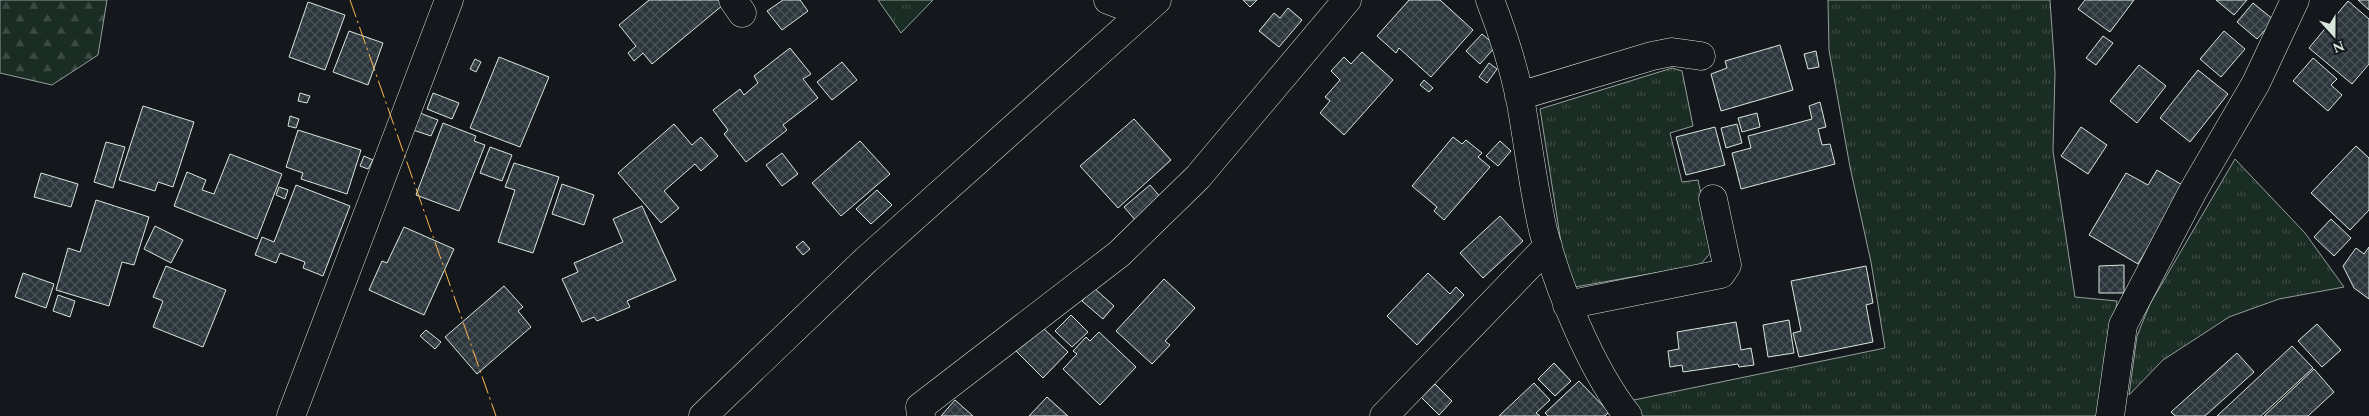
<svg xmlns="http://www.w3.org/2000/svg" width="2369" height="416" font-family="Spectral,serif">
<defs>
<pattern id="grass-tufts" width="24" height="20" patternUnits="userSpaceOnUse" patternTransform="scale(1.25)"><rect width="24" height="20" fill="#1a2d24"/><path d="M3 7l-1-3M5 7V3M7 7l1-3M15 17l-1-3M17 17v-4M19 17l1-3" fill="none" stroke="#3b4b43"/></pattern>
<pattern id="forest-firs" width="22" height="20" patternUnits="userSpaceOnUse" patternTransform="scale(1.25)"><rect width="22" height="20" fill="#1a2d24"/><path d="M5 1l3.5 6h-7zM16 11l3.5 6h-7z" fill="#3b4b43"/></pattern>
<pattern id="building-cross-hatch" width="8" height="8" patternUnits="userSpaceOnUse" patternTransform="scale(1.25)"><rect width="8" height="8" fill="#2c363c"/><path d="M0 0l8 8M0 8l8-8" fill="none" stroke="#4a5358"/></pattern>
</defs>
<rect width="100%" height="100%" fill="#14181c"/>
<path fill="url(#grass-tufts)" stroke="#939e99" d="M878 0H933L901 33Z
M1828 0H2050L2055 73 2053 151 2075 297 2117 301 2101 416H1641L1629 401 1885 348 1871 262 1850 167 1829 50Z
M1672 68 1682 71 1693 126 1670 133 1682 182 1698 180 1713 250 1700 265 1575 287 1562 249 1540 109Z
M2235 159 2305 233 2344 287 2279 299 2229 317 2163 360 2129 395 2137 336 2150 304Z"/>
<path fill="url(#forest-firs)" stroke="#939e99" d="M0 0H107L98 55 52 85 0 73Z"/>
<path fill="url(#building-cross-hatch)" stroke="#d8e6dc" d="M649 0H719L723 5 652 64 643 53 634 61 628 53 636 46 619 25Z
M783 0H800L808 11 782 30 767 11Z
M1243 0H1257L1250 7Z
M1409 0H1440L1473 30 1431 77 1399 48 1396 53 1377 36Z
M2085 0H2134L2110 32 2078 9Z
M2216 0H2247L2234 15Z
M2358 0H2369V10Z
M2348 1 2369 19V64L2352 84 2309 48Z
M308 2 345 15 325 70 289 57Z
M2253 3 2274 20 2257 39 2237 22Z
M1288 8 1302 20 1279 47 1259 31 1274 13 1280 18Z
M349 31 383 43 368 85 333 72Z
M2224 31 2245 49 2221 77 2200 59Z
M1482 34 1496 46 1480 64 1466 51Z
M2103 36 2113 43 2096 65 2086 58Z
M1780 45 1793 90 1721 111 1711 74 1727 68 1725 61Z
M790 48 811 74 803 79 818 98 783 125 787 130 746 162 724 134 728 130 713 110 740 89 744 95 758 83 754 76Z
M1816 51 1819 67 1808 69 1804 54Z
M1362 52 1393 80 1344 135 1320 113 1330 101 1325 97 1340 80 1331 71 1344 57 1351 64Z
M499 57 549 77 520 147 470 128Z
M2313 58 2337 79 2331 85 2342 95 2328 111 2293 81Z
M475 59 481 62 476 72 470 69Z
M842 62 857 80 832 100 817 82Z
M1489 63 1497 69 1487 83 1479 77Z
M2139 65 2166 86 2137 123 2110 101Z
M2198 70 2228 94 2190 142 2160 118Z
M1424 80 1433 88 1429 92 1420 85Z
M300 93 310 96 307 103 298 101Z
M433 93 459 103 452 119 427 109Z
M1820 102 1826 127 1818 129 1822 145 1830 144 1835 164 1741 189 1732 153 1751 148 1748 136 1812 119 1809 106Z
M143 106 194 122 173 187 158 182 155 191 119 180Z
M420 113 438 120 431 136 413 130Z
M1757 113 1760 127 1742 132 1738 118Z
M290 116 299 119 296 128 288 126Z
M1134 119 1171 160 1118 208 1080 166Z
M443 123 476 136 474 141 485 145 459 211 416 195Z
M674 124 692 145 701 137 718 156 701 171 695 164 664 191 679 208 661 223 618 173Z
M1737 124 1742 143 1726 148 1721 128Z
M1715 127 1725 165 1686 175 1676 137Z
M2081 127 2107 145 2088 174 2061 156Z
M298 130 361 150 347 194 301 179 303 173 286 167Z
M1453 137 1462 144 1466 140 1482 153 1478 157 1490 167 1444 220 1434 211 1437 207 1412 186Z
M860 141 890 174 841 216 812 183Z
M1500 141 1511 151 1498 166 1486 156Z
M106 142 125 147 113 188 94 182Z
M2356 146 2369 158V210L2350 230 2311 193Z
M490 147 512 155 502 181 480 173Z
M782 153 798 174 782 186 766 165Z
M230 154 282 174 257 239 174 206 187 172 206 180 202 190 214 194Z
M364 156 373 160 368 169 360 166Z
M514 163 559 177 533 253 498 242 515 190 505 187Z
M2157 170 2184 186 2138 264 2089 235 2126 173 2148 185Z
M41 173 78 184 71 207 34 197Z
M562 184 594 195 584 225 552 214Z
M296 185 350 206 323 276 303 268 305 262 280 253 276 263 255 255 262 237 274 242Z
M1150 185 1162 199 1136 221 1124 207Z
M279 187 288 190 285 199 276 195Z
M877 190 892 205 871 224 856 209Z
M96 200 149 217 134 265 122 262 109 306 56 290 68 248 80 252Z
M642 206 676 280 627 301 630 307 597 321 594 317 582 322 562 279 578 272 574 263 623 242 613 219Z
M1500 216 1523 241 1483 278 1460 253Z
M2331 219 2351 238 2334 256 2314 237Z
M155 226 183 240 171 263 144 249Z
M404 227 454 249 424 315 369 290 382 261 387 263Z
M803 241 810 249 803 255 796 247Z
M2369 247V299L2354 288 2343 266 2356 248 2364 254Z
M2124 265V293H2099V266Z
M166 266 226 290 203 347 153 327 163 301 153 297Z
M1866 266 1873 303 1866 305 1873 342 1799 357 1793 333 1801 331 1791 281Z
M23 273 54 284 46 308 15 297Z
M1428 273 1450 294 1456 287 1464 295 1417 345 1387 316Z
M1164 279 1195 308 1165 341 1170 345 1152 364 1116 331Z
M504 286 523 307 518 311 531 327 477 374 445 337Z
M1094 288 1114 306 1103 319 1082 301Z
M58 295 75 301 70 317 53 311Z
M1071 315 1088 332 1072 347 1055 331Z
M1789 320 1794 353 1768 357 1763 325Z
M1736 322 1741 350 1751 348 1754 365 1739 367 1738 364 1683 372 1682 365 1670 367 1668 351 1679 349 1677 332Z
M2317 324 2341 350 2322 367 2298 341Z
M1040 325 1068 352 1043 378 1015 350Z
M426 330 441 342 435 349 420 336Z
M1099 332 1136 367 1100 405 1063 369 1077 354 1073 351 1086 337 1090 341Z
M2292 346 2313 368 2261 416H2217Z
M2237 353 2254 372 2205 416H2175L2171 412Z
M1554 363 1571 381 1555 396 1538 379Z
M2314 369 2334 392 2308 416H2264Z
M1579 381 1609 412 1605 416H1548L1545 413Z
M1534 383 1550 400 1536 413 1540 416H1499Z
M1435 384 1452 401 1439 415 1421 397Z
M1047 397 1068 416H1029Z
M955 400 973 416H941Z"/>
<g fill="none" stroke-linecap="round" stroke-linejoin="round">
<defs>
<path id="minor" d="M733 0 742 13
M1108 0 1142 13
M1490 0C1502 31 1513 65 1520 98 1528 142 1533 187 1543 230 1558 288 1591 369 1628 416
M1519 96 1652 56 1672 52 1701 56
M1567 305 1721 274 1727 265 1713 199
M291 416 449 0
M921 416 920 407 1119 254 1198 177 1347 0
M1384 416 1548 246
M2110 416 2123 325 2193 191 2256 83 2295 0"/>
<path id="tertiary" d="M703 416 866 260 1157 0"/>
</defs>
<use href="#minor" stroke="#d8e6dc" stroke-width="29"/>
<use href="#tertiary" stroke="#d8e6dc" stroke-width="29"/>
<use href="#minor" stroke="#14181c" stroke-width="28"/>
<use href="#tertiary" stroke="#14181c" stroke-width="28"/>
<path stroke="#ffb74d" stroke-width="1" stroke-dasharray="18 4 2.5 4" stroke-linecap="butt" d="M350 0 496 416"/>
</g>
<g transform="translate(2334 35) rotate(159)" stroke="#14181c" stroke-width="4" paint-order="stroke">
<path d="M0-4L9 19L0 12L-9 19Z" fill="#d8e6dc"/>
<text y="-8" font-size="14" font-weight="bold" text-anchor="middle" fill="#d8e6dc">N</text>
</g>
</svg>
